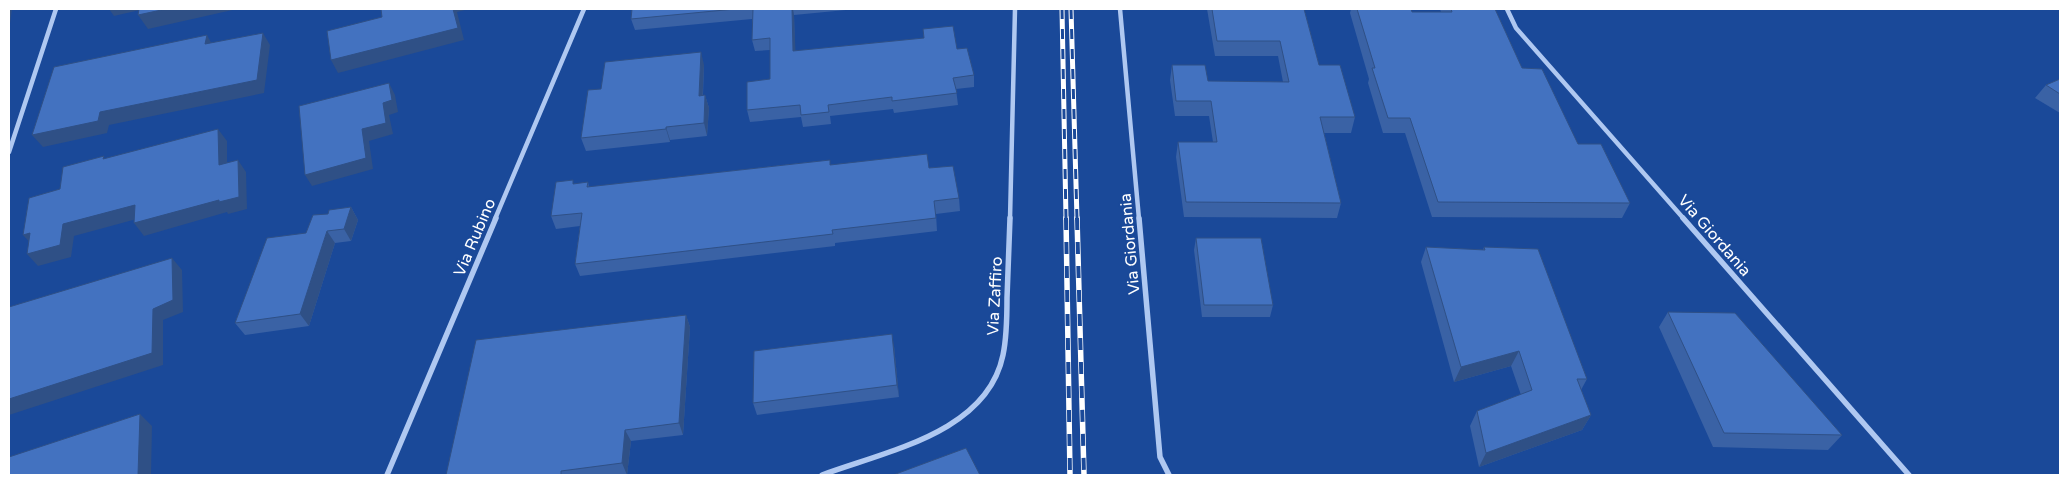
<svg xmlns="http://www.w3.org/2000/svg" width="2069" height="484" font-family="'Varela Round',sans-serif">
<rect width="100%" height="100%" fill="#1a4999"/>
<g fill="none" stroke-linecap="round" stroke-linejoin="round">
<path stroke="#afc8f1" stroke-width="4.5" d="M1120 9 1139 219
M1507 9 1516 28 1684 219
M9 152 56 9
M495 219 584 9
M1010 219 1015 9"/>
<path stroke="#afc8f1" stroke-width="5.5" d="M1139 218 1160 457 1169 475
M1683 218 1909 475
M387 475 496 218
M822 475C886 451 987 433 1003 355 1007 336 1007 316 1007 298 1008 271 1009 244 1010 218"/>
<defs>
<path id="rail-far1" d="M1062 9 1066 219
M1071 9 1077 219"/>
<path id="rail" d="M1066 218 1070 475
M1077 218 1084 475"/>
</defs>
<use href="#rail-far1" stroke="#fff" stroke-width="5"/>
<use href="#rail" stroke="#fff" stroke-width="5.5"/>
<use href="#rail-far1" stroke="#1a4999" stroke-width="3" stroke-dasharray="10" stroke-linecap="butt"/>
<use href="#rail" stroke="#1a4999" stroke-width="4" stroke-dasharray="12" stroke-linecap="butt"/>
</g>
<path fill="#3a62a5" d="M632 9H856L794 15 795 51 924 38 923 29 957 49 974 75V87L956 89 958 105 894 113 893 109 830 116 831 124 803 127 801 117 750 122 747 110 770 79V50L755 51 752 40V19L635 30 631 19Z
M1207 9H1304L1319 65 1355 117 1351 133H1324L1341 203 1337 218 1184 217 1176 157 1178 142H1213L1209 116H1175L1170 80 1172 65 1208 81 1283 82 1278 56H1215Z
M1351 9H1411L1412 12H1441L1440 9H1495L1522 68 1578 144 1630 203 1622 218 1432 217 1405 133H1383L1368 83 1369 79 1350 13Z
M704 65 703 95H705L709 108 707 136 670 140V142L586 151 581 138 601 89Z
M2060 79V113L2035 98 2046 85Z
M830 160V165L929 168 959 198 960 211 936 214 937 231 835 243V246L580 276 575 264 580 226 556 229 551 216 575 184 588 182 589 187Z
M351 207 358 220 351 241 335 243 309 326 245 335 235 323 306 233 328 214Z
M1196 238 1273 305 1270 317H1202L1194 250Z
M1426 247 1483 250 1484 247 1587 379 1581 390 1591 415 1582 430 1479 467 1470 426 1477 411 1521 395 1511 366 1454 382 1421 262Z
M1668 312 1842 435 1828 450 1713 447 1659 327Z
M686 315 690 327 683 435 631 441 627 475H446Z
M894 346 899 397 757 415 753 403Z"/>
<path fill="#2f5086" d="M9 9H12L9 31Z
M109 9H144L114 16Z
M166 9H237L148 29 138 15Z
M453 9H469L457 12 464 40 338 73 331 60Z
M792 9H793L794 15 796 63 793 51Z
M263 33 270 45 264 93 109 125 107 133 43 147 32 135 100 112Z
M207 35 214 48 205 44Z
M701 52 704 65 702 108 699 96Z
M389 83 395 95 398 112 389 115 393 134 369 141 373 169 312 186 305 175 362 129 383 103Z
M705 95 709 108 707 136 704 123Z
M666 127 670 140V142L666 129Z
M218 129 227 141V177L219 165Z
M238 160 246 172 247 209 228 214 227 212 144 236 134 223Z
M135 205 144 217 74 236 71 257 38 266 27 254 63 224Z
M351 207 358 220 351 241 344 229Z
M327 231 335 243 309 326 300 314Z
M30 233 34 247 23 235Z
M172 258 182 270 183 312 163 320V365L9 415V399Z
M686 315 690 327 683 435 679 423Z
M892 334 894 346 899 397 897 385Z
M1519 351 1511 366 1454 382 1461 367Z
M140 414 152 426 151 475H138Z
M1591 415 1582 430 1479 467 1486 453Z
M625 430 631 441 627 475 622 463Z"/>
<path fill="#4372c0" stroke="#2f5086" d="M139 9H166L138 15Z
M381 9H453L458 28 331 60 327 31 382 17Z
M632 9H735L631 19Z
M753 9H792L793 51 924 38 923 29 953 26 957 49 967 48 974 75 953 78 957 93 892 101V97L828 105 829 112 801 115 800 105 747 110V82L770 79V38L752 40Z
M1212 9H1304L1319 65H1340L1355 117H1320L1341 203 1186 202 1178 142H1217L1211 101H1176L1172 65H1205L1208 81 1289 82 1280 41H1217Z
M1357 9H1411L1412 12H1452L1451 9H1495L1522 68 1542 69 1578 144H1601L1630 203 1438 202 1410 118H1388L1372 68H1375Z
M263 33 257 80 100 112 98 121 32 135 54 67 207 35 205 44Z
M701 52 699 96 705 95 704 123 666 127V129L581 138 588 90 601 89 605 62Z
M2060 79V94L2046 85Z
M389 83 392 100 383 103 386 123 362 129 366 158 305 175 299 106Z
M218 129 219 165 238 160 239 197 219 202V200L134 223 135 205 63 224 60 245 27 254 30 233 23 235 29 198 60 189 63 167 104 156 103 159Z
M927 154 929 168 953 166 959 198 934 201 936 218 832 230 833 234 575 264 582 213 551 216 556 182 573 180V184L588 182 587 187 830 160V165Z
M351 207 344 229 327 231 300 314 235 323 267 238 306 233 313 215 328 214 329 210Z
M1196 238H1261L1273 305H1204Z
M1426 247 1485 250 1484 247 1538 249 1587 379H1577L1591 415 1486 453 1477 411 1532 390 1519 351 1461 367Z
M172 258 173 300 153 309 152 353 9 399V307Z
M1668 312 1735 313 1842 435 1724 433Z
M686 315 679 423 625 430 622 463 561 471V475H446L476 340Z
M892 334 897 385 753 403 754 351Z
M140 414 138 475H9V457Z
M966 448 980 475H893Z"/>
<g text-anchor="middle" stroke-width="4" stroke-linejoin="round" paint-order="stroke">
<g font-size="16" fill="#fff" stroke="#1a4999">
<text transform="translate(1715 235) rotate(49)" y="6">Via Giordania</text>
<text transform="translate(474 237) rotate(-67)" y="6">Via Rubino</text>
<text transform="translate(1129 244) rotate(-95)" y="6">Via Giordania</text>
<text transform="translate(994 296) rotate(-87)" y="6">Via Zaffiro</text>
</g>
</g>
<rect width="2069" height="484" fill="none" stroke="#ffffff" stroke-width="20"/>
</svg>
